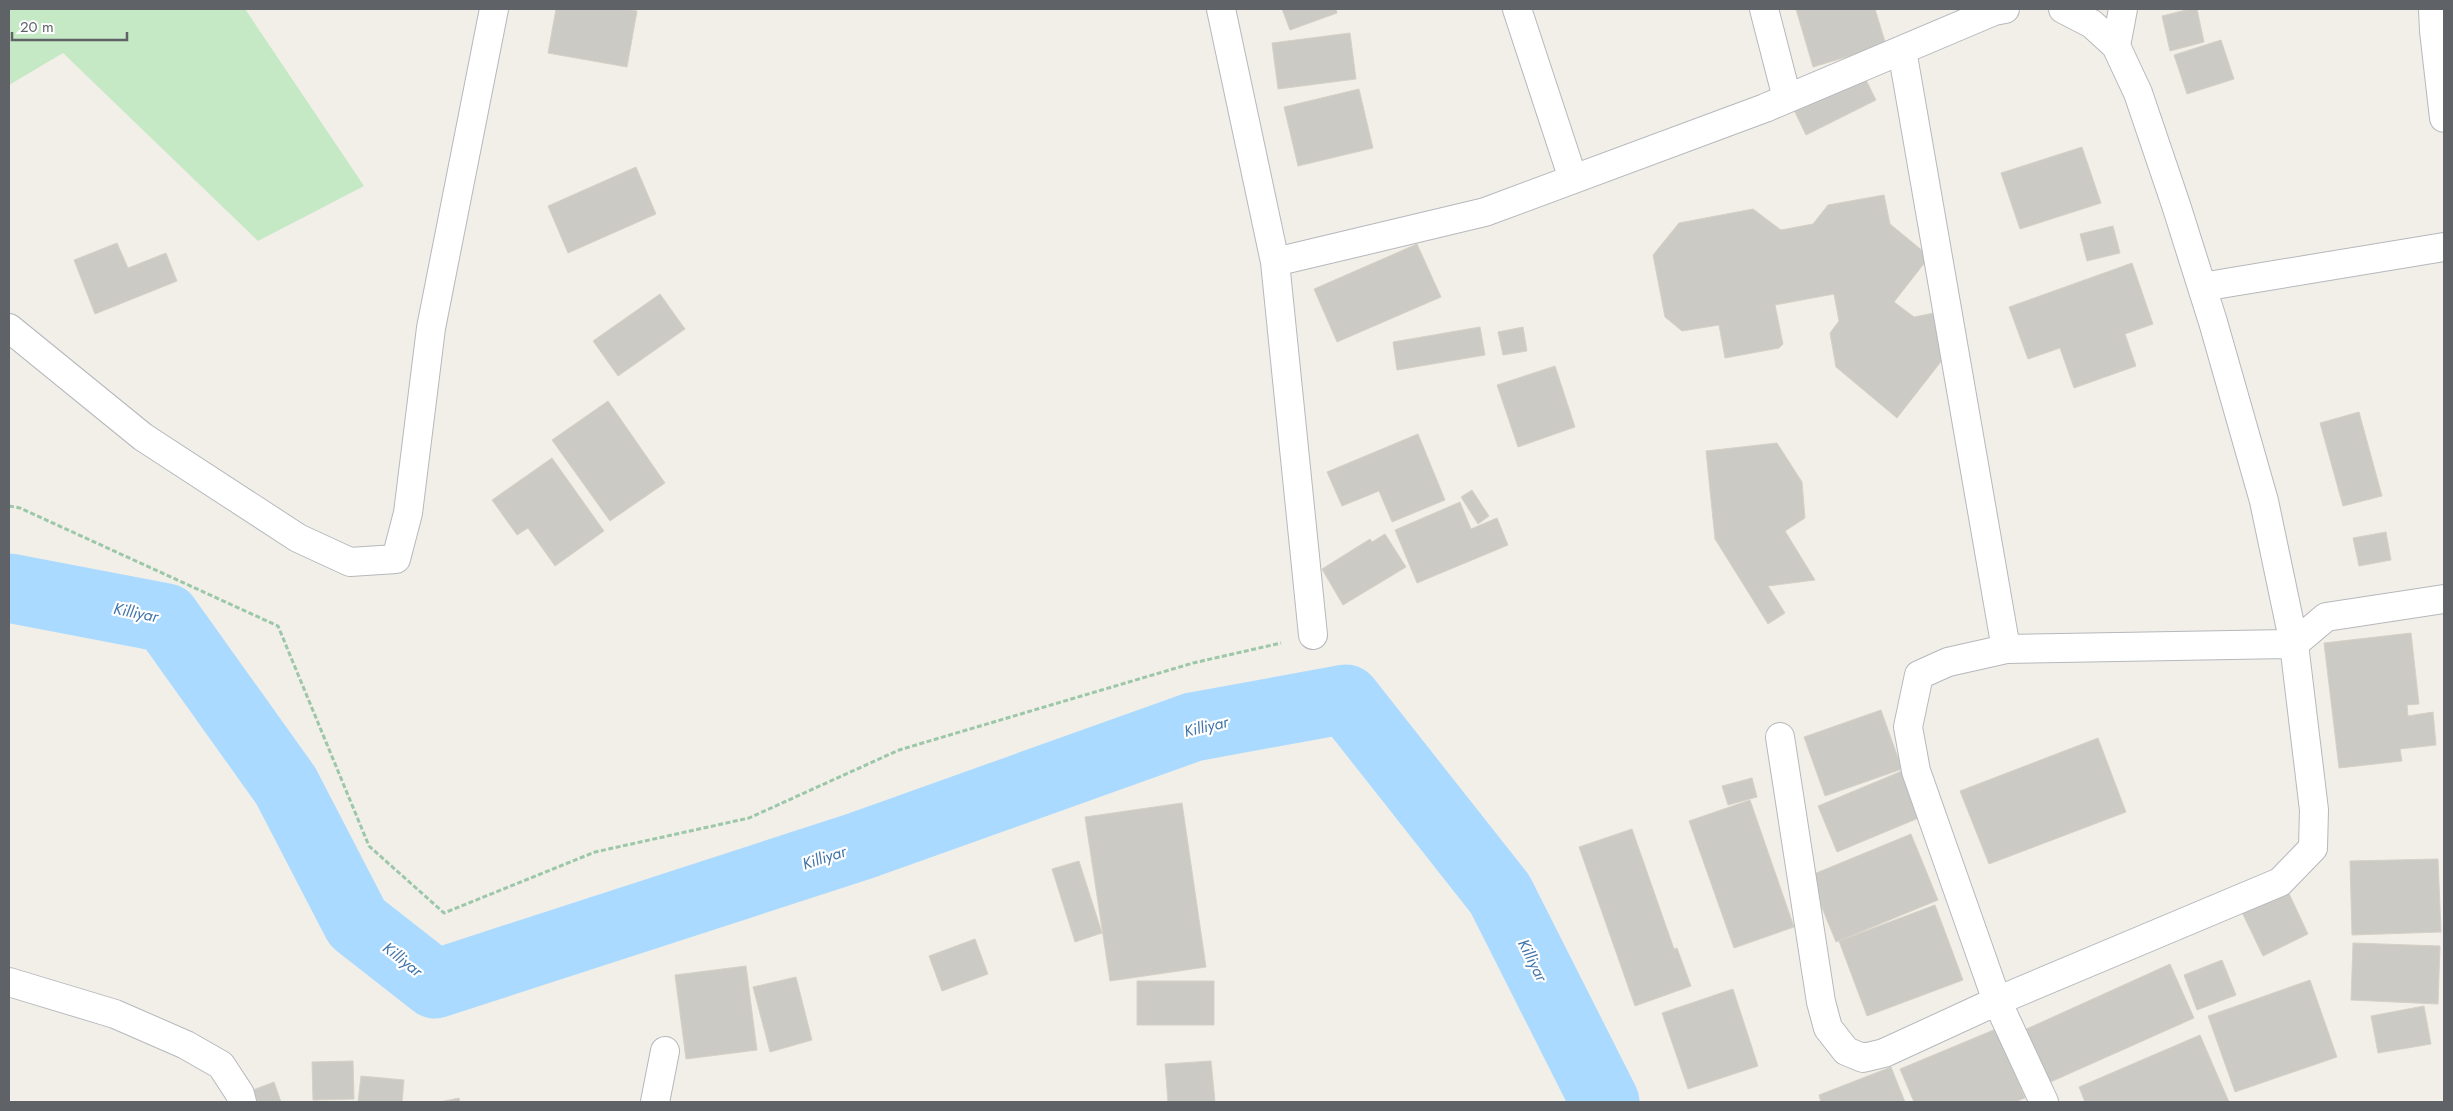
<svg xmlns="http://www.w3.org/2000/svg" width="2453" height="1111" font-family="Jost,sans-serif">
<rect width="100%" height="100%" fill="#f1efe8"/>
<path fill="#c5e8c5" d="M9 9H245L364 186 258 241 63 53 9 85Z"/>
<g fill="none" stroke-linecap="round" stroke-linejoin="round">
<path stroke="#aadaff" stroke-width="69" d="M9 588 166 618 286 786 357 923 435 984 860 846 1193 727 1346 699 1500 894 1605 1102"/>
</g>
<path fill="#cccac5" stroke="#d6d1c6" d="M556 9H624L637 11 627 67 548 53Z
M1282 9H1336L1337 13 1290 30Z
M1796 9H1875L1886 45 1813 67Z
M2190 9H2197L2204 42 2170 51 2162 16Z
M1350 33 1356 79 1278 89 1272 43Z
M2221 40 2234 79 2187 94 2174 55Z
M1863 74 1876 100 1806 135 1794 110Z
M1359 89 1373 148 1298 166 1284 107Z
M2082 147 2101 203 2020 229 2001 173Z
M636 167 656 214 568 253 548 206Z
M1884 195 1890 224 1924 252 1926 261 1894 302 1914 317 1934 313 1943 359 1897 418 1836 367 1830 333 1839 321 1834 294 1775 305 1783 344 1779 348 1725 358 1719 325 1682 331 1665 317 1653 255 1679 223 1753 209 1781 230 1813 224 1828 205Z
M2113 226 2120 253 2087 261 2080 234Z
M117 243 128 268 166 253 177 281 95 314 74 260Z
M1417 244 1441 297 1337 342 1314 289Z
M2132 263 2153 324 2125 334 2136 366 2074 388 2060 348 2028 359 2009 307Z
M660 294 685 329 618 376 593 341Z
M1480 327 1485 355 1397 370 1393 342Z
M1523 327 1527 351 1503 355 1498 332Z
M1555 366 1575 427 1518 447 1497 385Z
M608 401 665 483 610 521 552 440Z
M2359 412 2382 496 2343 506 2320 423Z
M1418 434 1445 500 1392 522 1379 491 1342 506 1327 472Z
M1777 443 1802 482 1805 518 1785 531 1815 580 1768 586 1785 613 1768 624 1715 539 1706 451Z
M552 458 604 531 555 566 528 528 517 535 492 500Z
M1472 490 1489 516 1478 524 1461 497Z
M1460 502 1471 529 1497 518 1508 545 1417 583 1395 530Z
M2386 532 2391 560 2359 566 2353 538Z
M1385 534 1406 567 1343 605 1322 569 1370 539 1372 542Z
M2411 633 2419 704 2407 705 2408 716 2433 712 2436 745 2400 749 2402 761 2339 768 2324 643Z
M1881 710 1902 769 1825 796 1804 737Z
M2098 738 2126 812 1989 864 1960 791Z
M1902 771 1921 817 1837 852 1818 806Z
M1752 778 1757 797 1728 805 1722 786Z
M1750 800 1794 927 1734 948 1689 821Z
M1182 803 1206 967 1110 981 1085 817Z
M1632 829 1674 949 1677 948 1691 986 1635 1006 1579 847Z
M1911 834 1938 900 1836 942 1809 876Z
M2438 859 2441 932 2352 935 2350 861Z
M1079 861 1102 933 1075 942 1052 869Z
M2285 885 2308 934 2263 956 2239 906Z
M1935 905 1963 980 1867 1016 1839 941Z
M975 939 988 974 942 991 929 956Z
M2353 943 2440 946 2438 1004 2351 1000Z
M2222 960 2236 995 2197 1010 2184 975Z
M2170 964 2194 1018 2046 1084 2022 1031Z
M746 966 757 1050 686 1059 675 975Z
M796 977 812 1040 770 1052 753 987Z
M2310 980 2337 1057 2235 1092 2208 1016Z
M1137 981H1214V1025H1137Z
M1733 989 1758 1066 1688 1089 1662 1013Z
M2424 1006 2431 1044 2378 1053 2371 1016Z
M1996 1029 2025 1098 2014 1102H1914L1900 1069Z
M2200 1035 2229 1102H2085L2079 1087Z
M353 1061 354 1099 313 1100 312 1062Z
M1211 1061 1215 1102H1168L1165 1064Z
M1891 1067 1905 1102H1821L1819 1095Z
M361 1076 404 1080 402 1102H358Z
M274 1082 281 1102H258L253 1090Z
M459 1098 460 1102H440Z"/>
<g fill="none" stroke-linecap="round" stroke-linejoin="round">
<defs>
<path id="minor" d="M1221 9 1275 262 1313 635
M1517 9 1573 179
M1764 9 1787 98
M2433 9 2434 31 2444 118
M2116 46 2123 9
M1902 50 2006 649
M1275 262 1485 212 1765 108 1994 11 2005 9
M2202 287 2444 247
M9 328 143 437 298 538 350 562 396 559 408 513 431 328 494 9
M1780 737 1821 1002 1828 1028 1846 1051 1863 1058 1884 1053 1997 1001 2280 882 2313 848 2314 810 2294 644 2264 501 2213 322 2176 205 2138 93 2116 46 2092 24 2063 9
M9 982 115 1014 186 1045 221 1065 240 1094 242 1102
M655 1102 665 1051
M2044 1102 1997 1001 1916 771 1908 727 1919 675 1948 662 2006 649 2294 644 2326 617 2444 599"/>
</defs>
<use href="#minor" stroke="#b5b8bc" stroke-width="30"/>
<path stroke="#9cc7a9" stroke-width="3" stroke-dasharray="5 2.5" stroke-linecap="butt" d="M9 506 20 508 278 626 369 846 444 913 595 852 749 818 899 750 1193 663 1281 643"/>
<use href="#minor" stroke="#fff" stroke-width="28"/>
</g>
<g text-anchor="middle" stroke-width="4.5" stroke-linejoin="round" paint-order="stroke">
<g font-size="16" font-style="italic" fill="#4174aa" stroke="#fff">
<text transform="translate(136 612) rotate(11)" y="6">Killiyar</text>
<text transform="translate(1206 726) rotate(-13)" y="6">Killiyar</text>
<text transform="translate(824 857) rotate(-18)" y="6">Killiyar</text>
<text transform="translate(403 959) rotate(38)" y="6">Killiyar</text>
<text transform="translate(1533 960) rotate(63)" y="6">Killiyar</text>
</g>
</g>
<rect width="2453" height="1111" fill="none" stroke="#5f6368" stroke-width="20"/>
<path d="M12 32v8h115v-8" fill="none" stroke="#5f6368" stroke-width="2.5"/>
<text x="20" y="32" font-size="15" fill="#5f6368" stroke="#ffffff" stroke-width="4" paint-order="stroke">20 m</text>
</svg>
